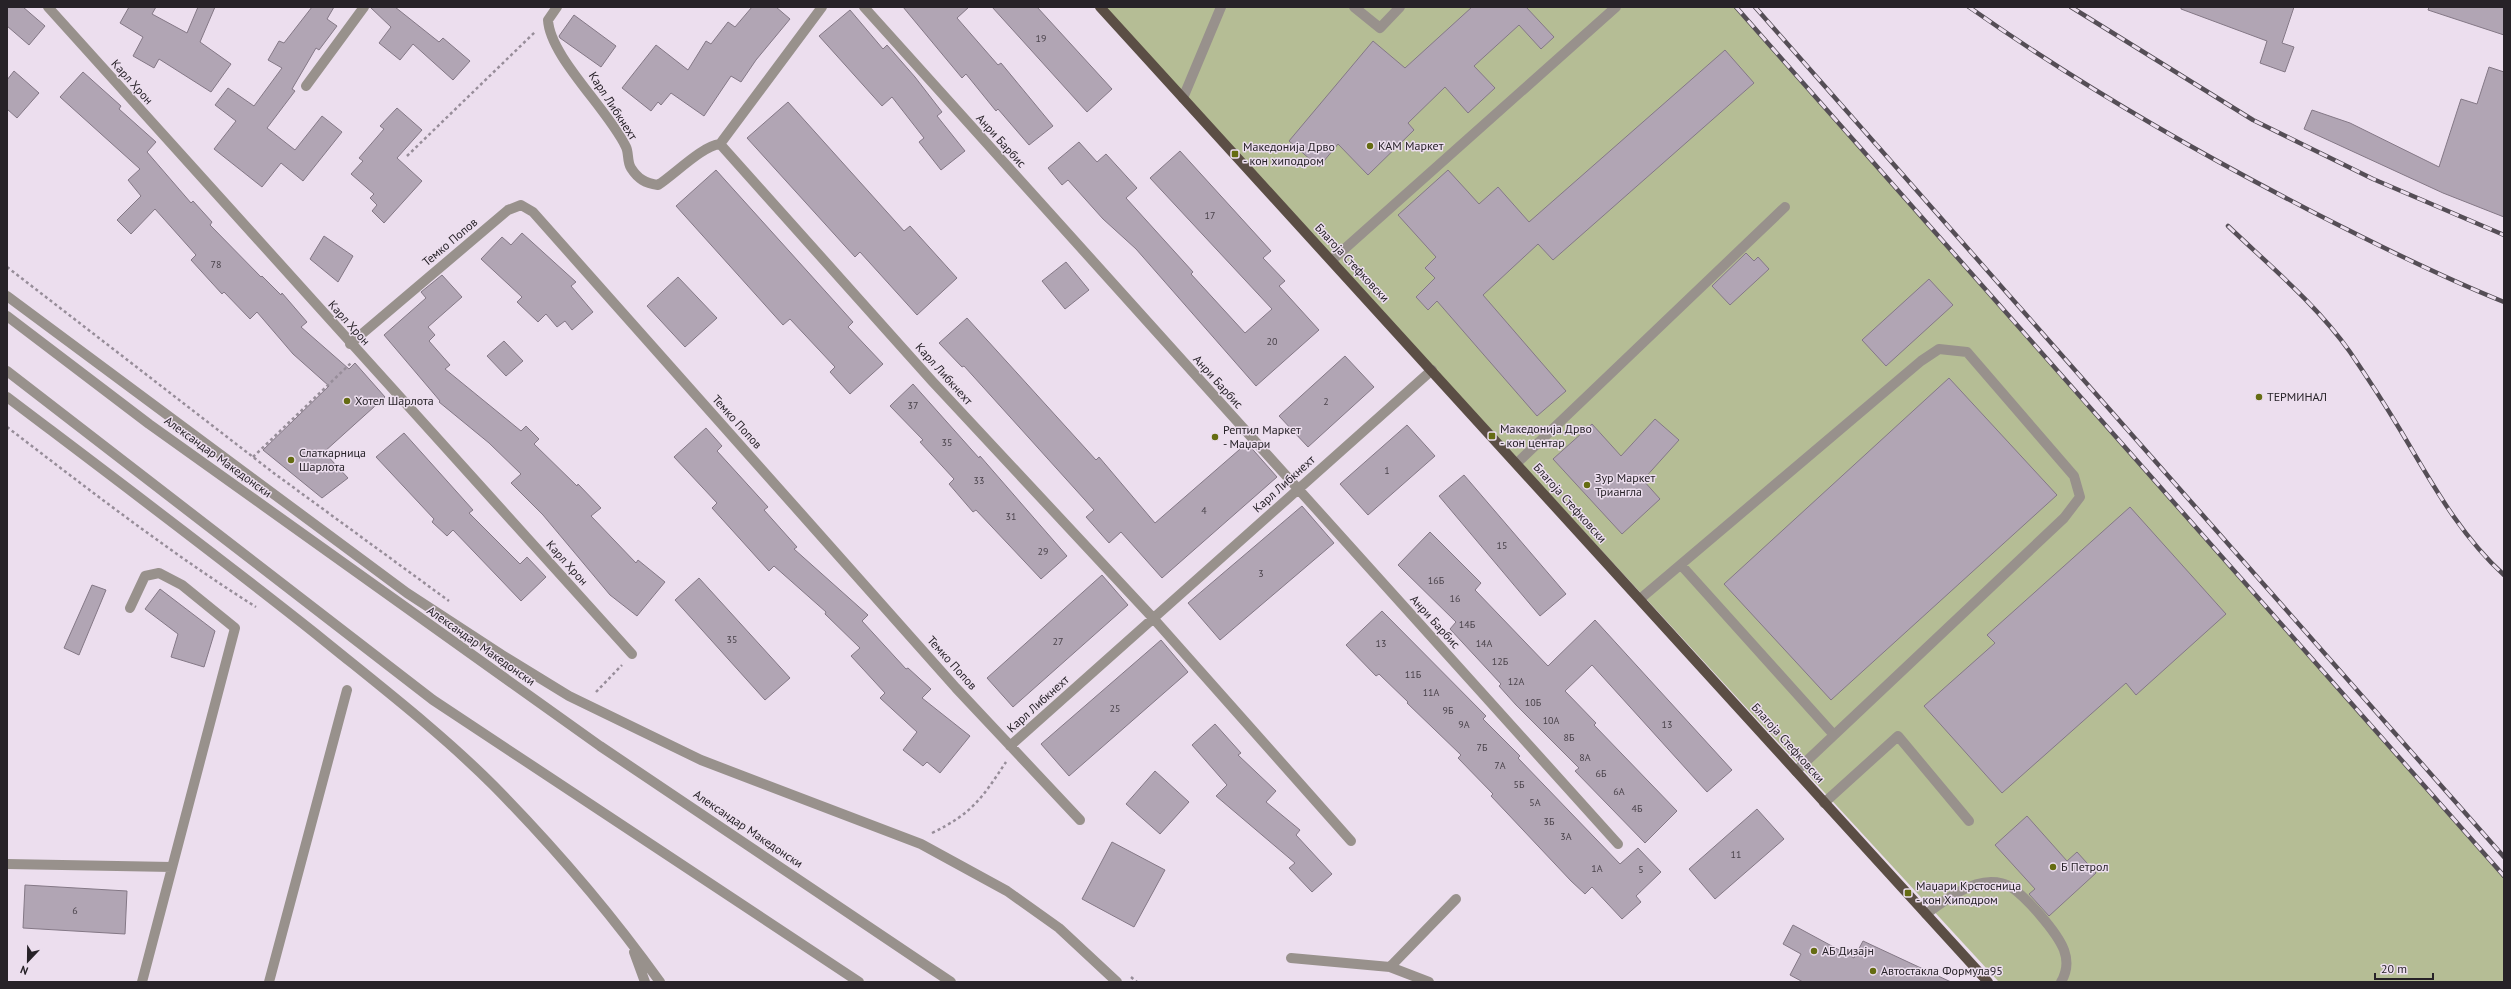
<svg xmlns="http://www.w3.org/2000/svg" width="2511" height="989" font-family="'PT Sans',sans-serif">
<rect width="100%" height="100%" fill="#ecdeee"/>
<path fill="#b5bd95" d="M1101 7H1736L2504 876V982H1999Z"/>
<path fill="#b1a5b4" stroke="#847886" d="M7 7H23L45 26 29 45 7 26Z
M129 7H156L152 14 187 33 198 7H215L200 42 231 64 211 92 159 59 154 68 133 56 143 37 120 23Z
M312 7H334L327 19 337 26 319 50 316 48 292 89 295 91 267 128 295 150 322 116 342 132 303 181 281 163 262 187 214 149 236 121 215 105 228 88 254 106 282 68 268 60 279 41 284 43Z
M370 7H395L439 42 443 38 470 61 453 80 413 44 400 60 379 43 391 27Z
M752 7H776L790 19 756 60 741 82 731 76 704 116 671 93 661 105 658 102 651 111 622 88 656 45 688 70 706 41 711 44 728 22 735 27Z
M903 7H969L957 18 998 65 1001 63 1053 126 1029 145 998 109 996 111 966 74 962 78Z
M992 7H1037L1112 89 1087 112Z
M1472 7H1526L1554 37 1541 49 1519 25 1474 66 1495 88 1468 113 1445 87 1408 123 1414 130 1368 175 1338 144 1319 167 1289 141 1373 41 1405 68Z
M2181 7H2294L2282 43 2294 47 2285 72 2260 63 2267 41 2181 9Z
M2429 7H2504V35L2428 10Z
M850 10 883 49 887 45 915 77 942 112 937 116 965 151 941 170 919 142 924 138 892 97 882 106 819 36Z
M574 15 616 46 601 67 560 38 559 36Z
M1725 50 1754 83 1553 260 1538 244 1483 295 1566 391 1537 416 1437 301 1428 310 1416 297 1435 278 1425 268 1436 257 1398 215 1448 170 1479 204 1498 187 1529 222Z
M2489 67 2504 72V217L2443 193 2304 129 2312 110 2350 123 2439 167 2461 99 2477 104Z
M14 71 39 93 17 118 7 109V80Z
M83 72 121 106 119 109 156 142 147 152 191 203 193 201 212 222 210 225 261 277 262 276 281 295 282 293 307 322 301 327 349 369 355 363 385 397 324 452 348 478 322 498 263 450 329 386 293 354 257 312 250 319 224 292 222 294 191 260 196 255 155 209 131 234 117 220 141 196 128 180 140 169 60 97Z
M788 102 904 231 910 226 957 278 917 315 860 252 855 257 747 138Z
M397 108 422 130 397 158 422 181 384 223 372 211 377 205 370 198 374 194 351 174 363 161 359 158 384 129 380 126Z
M1079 142 1097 162 1106 154 1137 188 1126 198 1193 272 1191 274 1245 333 1272 309 1150 178 1180 151 1271 251 1263 258 1285 281 1279 286 1319 330 1256 386 1136 249 1103 219 1068 180 1062 185 1048 168Z
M716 170 853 322 848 327 883 364 850 394 830 372 835 367 790 319 783 325 676 206Z
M522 233 576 282 571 286 593 312 572 330 565 321 557 327 546 314 538 322 517 302 522 297 481 259 502 237 511 245Z
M324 236 353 256 338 282 310 259Z
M1746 253 1754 261 1758 257 1769 269 1730 305 1712 286Z
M1066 262 1089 290 1065 309 1042 281Z
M442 275 462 297 428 327 435 335 429 341 450 365 445 369 521 431 526 426 539 439 534 444 577 486 578 484 601 508 591 516 636 563 638 560 665 582 637 616 610 595 543 515 511 483 521 474 489 443 439 402 440 401 384 335 426 298 421 292Z
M678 277 717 318 685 347 647 306Z
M1929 279 1953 305 1886 366 1862 340Z
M967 318 1096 460 1099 457 1155 523 1247 443 1277 477 1162 578 1121 532 1109 543 1086 517 1094 510 964 366 962 367 939 343Z
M504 341 523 361 506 376 487 356Z
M1345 356 1374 387 1308 447 1279 416Z
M1949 378 2057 495 1831 700 1724 584Z
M913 384 979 458 980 456 1067 556 1041 579 976 510 973 512 949 484 954 479 920 442 923 440 890 406Z
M1655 419 1679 440 1643 480 1660 499 1622 534 1553 459 1592 424 1621 456Z
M1407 425 1435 456 1368 515 1340 484Z
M706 428 722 446 717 451 768 507 764 510 797 547 794 549 868 615 862 621 906 669 908 668 931 689 922 698 970 736 940 773 927 762 923 766 903 750 917 732 880 698 885 693 851 656 860 648 825 614 826 612 774 566 769 571 712 508 717 503 674 457Z
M404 433 473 510 469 513 520 564 527 557 546 577 521 601 453 530 447 536 432 522 434 519 376 457Z
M1464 475 1566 594 1540 616 1439 496Z
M1302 506 1334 543 1220 640 1188 603Z
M2130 507 2226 614 2136 695 2126 683 2002 793 1924 706 1995 643 1987 635Z
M1430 532 1481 583 1475 590 1548 666 1595 620 1732 770 1707 792 1592 665 1565 691 1596 723 1594 725 1677 811 1645 843 1575 771 1579 768 1516 705 1499 686 1501 684 1450 629 1456 622 1398 565Z
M1102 575 1128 605 1013 707 987 678Z
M699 578 790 678 765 700 675 600Z
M92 585 106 590 79 655 64 648Z
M160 589 215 631 204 667 171 657 178 634 145 609Z
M1382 611 1486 716 1483 719 1520 756 1518 758 1620 864 1638 848 1661 872 1636 896 1641 902 1622 919 1592 887 1585 894 1571 881 1491 796 1493 794 1458 758 1461 755 1407 703 1408 702 1379 674 1376 676 1346 645Z
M1161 640 1188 672 1069 776 1041 744Z
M1215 724 1241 753 1238 755 1276 791 1266 802 1300 830 1296 835 1332 874 1312 892 1289 868 1295 863 1216 796 1227 785 1192 745Z
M1155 771 1189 802 1160 834 1126 804Z
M1757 809 1784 839 1715 899 1689 869Z
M2027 816 2067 861 2077 852 2096 873 2049 916 2029 894 2035 889 1995 845Z
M1112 842 1165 870 1134 927 1082 899Z
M25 885 127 891 125 934 23 928Z
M1793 925 1854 958 1863 941 1951 982H1803L1790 975 1801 954 1783 944Z"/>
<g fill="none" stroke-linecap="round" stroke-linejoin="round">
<path stroke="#978d99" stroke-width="2.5" stroke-dasharray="3 3" stroke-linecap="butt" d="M407 156 536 31
M7 267 275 474 449 601
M7 427C88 489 169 552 256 607
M253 457 351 363
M596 692 622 665
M932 833C973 813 982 798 1006 762
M1131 977 1137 982"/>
<path stroke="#98918c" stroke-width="10" d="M48 7 632 654
M557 7 548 20C550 57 608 109 626 147 629 153 627 162 631 168 638 179 645 183 658 185 675 174 702 146 720 144
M822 7 720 144 932 381 1153 618 1351 841
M864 7 1618 844
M1354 7 1380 28 1400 7
M306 86 364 7
M1183 98 1221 7
M1332 260 1616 7
M7 296 407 593 502 655 569 696 701 760 921 844 1007 891 1059 928 1117 982
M7 316 149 424 600 746 951 982
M350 344 508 210 521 205 533 212 956 688 1080 820
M7 371 433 700 859 982
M7 397C110 475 214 553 316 634 376 683 439 731 494 786 554 847 610 912 660 982
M1517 463 1785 207
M1681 565 1834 735
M1640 599 1921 361 1939 349 1967 352 2074 476 2080 497 2064 518 1796 771
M130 608 145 576 159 573 182 585 235 628 142 982
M1010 746 1432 370
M1824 803 1898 736 1969 821
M7 864 172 867
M1926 914C1944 901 1968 882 1991 882 1997 882 2006 884 2011 887 2027 898 2057 932 2064 950 2068 961 2067 972 2061 982
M634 952 645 982
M1291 958 1390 967 1429 982
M1390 967 1456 899
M269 982 347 690"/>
<path stroke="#5b4e45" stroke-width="10" d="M1100 7 1988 982"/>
<defs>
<path id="rail" d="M1736 7 2504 876
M1755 7 2504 857
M1969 7C2077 83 2189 148 2307 209 2371 242 2437 275 2504 302
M2071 7 2253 120 2373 179 2504 235
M2228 226C2270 266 2317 305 2350 352 2367 377 2384 403 2399 428 2431 481 2458 533 2504 575"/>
</defs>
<use href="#rail" stroke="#554e56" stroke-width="4.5"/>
<use href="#rail" stroke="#ecdeee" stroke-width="3" stroke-dasharray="9" stroke-linecap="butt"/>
</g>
<g fill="#656c12" stroke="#ecdeee" stroke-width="1.5">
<circle cx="1370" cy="146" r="4"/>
<rect x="1231" y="150" width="8" height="8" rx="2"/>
<circle cx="2259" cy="397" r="4"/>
<circle cx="347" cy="401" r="4"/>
<rect x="1488" y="432" width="8" height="8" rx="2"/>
<circle cx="1215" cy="437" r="4"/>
<circle cx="291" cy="460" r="4"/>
<circle cx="1587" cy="485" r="4"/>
<circle cx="2053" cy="867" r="4"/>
<rect x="1904" y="889" width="8" height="8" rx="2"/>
<circle cx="1814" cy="951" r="4"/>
<circle cx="1873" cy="971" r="4"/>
</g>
<g text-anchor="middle" stroke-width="3" stroke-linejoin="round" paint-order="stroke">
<g font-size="10" fill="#4a434b">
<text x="1041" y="42">19</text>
<text x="1210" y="219">17</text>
<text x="216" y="268">78</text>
<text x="1272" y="345">20</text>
<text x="1326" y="405">2</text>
<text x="913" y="409">37</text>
<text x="947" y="446">35</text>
<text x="1387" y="474">1</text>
<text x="979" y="484">33</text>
<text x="1204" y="514">4</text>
<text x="1011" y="520">31</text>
<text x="1502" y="549">15</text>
<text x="1043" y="555">29</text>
<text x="1261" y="577">3</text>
<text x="1436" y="584">16Б</text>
<text x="1455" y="602">16</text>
<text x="1467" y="628">14Б</text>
<text x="732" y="643">35</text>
<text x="1058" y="645">27</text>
<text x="1381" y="647">13</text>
<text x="1484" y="647">14А</text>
<text x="1500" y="665">12Б</text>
<text x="1413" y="678">11Б</text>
<text x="1516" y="685">12А</text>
<text x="1431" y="696">11А</text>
<text x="1533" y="706">10Б</text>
<text x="1115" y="712">25</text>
<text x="1448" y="714">9Б</text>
<text x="1551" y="724">10А</text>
<text x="1464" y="728">9А</text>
<text x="1667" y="728">13</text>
<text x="1569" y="741">8Б</text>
<text x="1482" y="751">7Б</text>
<text x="1585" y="761">8А</text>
<text x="1500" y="769">7А</text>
<text x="1601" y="777">6Б</text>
<text x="1519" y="788">5Б</text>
<text x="1619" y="795">6А</text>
<text x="1535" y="806">5А</text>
<text x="1637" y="812">4Б</text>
<text x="1549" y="825">3Б</text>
<text x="1566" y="840">3А</text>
<text x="1736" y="858">11</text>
<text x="1597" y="872">1А</text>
<text x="1641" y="873">5</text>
<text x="75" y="914">6</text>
</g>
<g font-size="12" fill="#272228" stroke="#ecdeee">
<text transform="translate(132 82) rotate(48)" y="4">Карл Хрон</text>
<text transform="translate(613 106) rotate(57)" y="4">Карл Либкнехт</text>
<text transform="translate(1001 141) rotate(48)" y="4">Анри Барбис</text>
<text transform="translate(450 242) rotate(-40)" y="4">Темко Попов</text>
<text transform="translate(1352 263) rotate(47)" y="4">Благоја Стефковски</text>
<text transform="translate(349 323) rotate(48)" y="4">Карл Хрон</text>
<text transform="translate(944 374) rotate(48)" y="4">Карл Либкнехт</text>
<text transform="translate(1218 382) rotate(48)" y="4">Анри Барбис</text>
<text transform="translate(737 422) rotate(48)" y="4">Темко Попов</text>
<text transform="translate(218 457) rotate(36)" y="4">Александар Македонски</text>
<text transform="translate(1284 484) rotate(-42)" y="4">Карл Либкнехт</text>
<text transform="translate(1570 503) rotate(48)" y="4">Благоја Стефковски</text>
<text transform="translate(567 563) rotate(48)" y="4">Карл Хрон</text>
<text transform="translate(1435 622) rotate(48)" y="4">Анри Барбис</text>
<text transform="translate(481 646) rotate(35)" y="4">Александар Македонски</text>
<text transform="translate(952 663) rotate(48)" y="4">Темко Попов</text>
<text transform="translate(1038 704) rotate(-42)" y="4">Карл Либкнехт</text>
<text transform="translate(1788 743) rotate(48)" y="4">Благоја Стефковски</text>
<text transform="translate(748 829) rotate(34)" y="4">Александар Македонски</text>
</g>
<g font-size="12" fill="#272228" stroke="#ecdeee" text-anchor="start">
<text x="1378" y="150">КАМ Маркет</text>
<text x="1243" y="151">Македонија Дрво<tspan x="1243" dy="14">- кон хиподром</tspan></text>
<text x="2267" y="401">ТЕРМИНАЛ</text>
<text x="355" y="405">Хотел Шарлота</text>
<text x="1500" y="433">Македонија Дрво<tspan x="1500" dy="14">- кон центар</tspan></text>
<text x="1223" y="434">Рептил Маркет<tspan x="1223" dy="14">- Маџари</tspan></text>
<text x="299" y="457">Слаткарница<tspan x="299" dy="14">Шарлота</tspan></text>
<text x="1595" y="482">Зур Маркет<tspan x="1595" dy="14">Триангла</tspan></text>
<text x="2061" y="871">Б Петрол</text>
<text x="1916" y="890">Маџари Крстосница<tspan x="1916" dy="14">- кон Хиподром</tspan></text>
<text x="1822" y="955">АБ Дизајн</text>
<text x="1881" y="975">Автостакла Формула95</text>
</g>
</g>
<rect width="2511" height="989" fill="none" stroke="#272228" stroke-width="16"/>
<g transform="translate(28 961) rotate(202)" stroke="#ecdeee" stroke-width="3" paint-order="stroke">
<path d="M0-3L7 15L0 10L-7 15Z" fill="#272228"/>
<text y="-6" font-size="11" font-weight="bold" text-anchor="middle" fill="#272228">N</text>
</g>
<path d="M2375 973v6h58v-6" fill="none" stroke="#272228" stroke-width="2"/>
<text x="2381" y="973" font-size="12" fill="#272228" stroke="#ecdeee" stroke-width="3" paint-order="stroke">20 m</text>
</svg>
